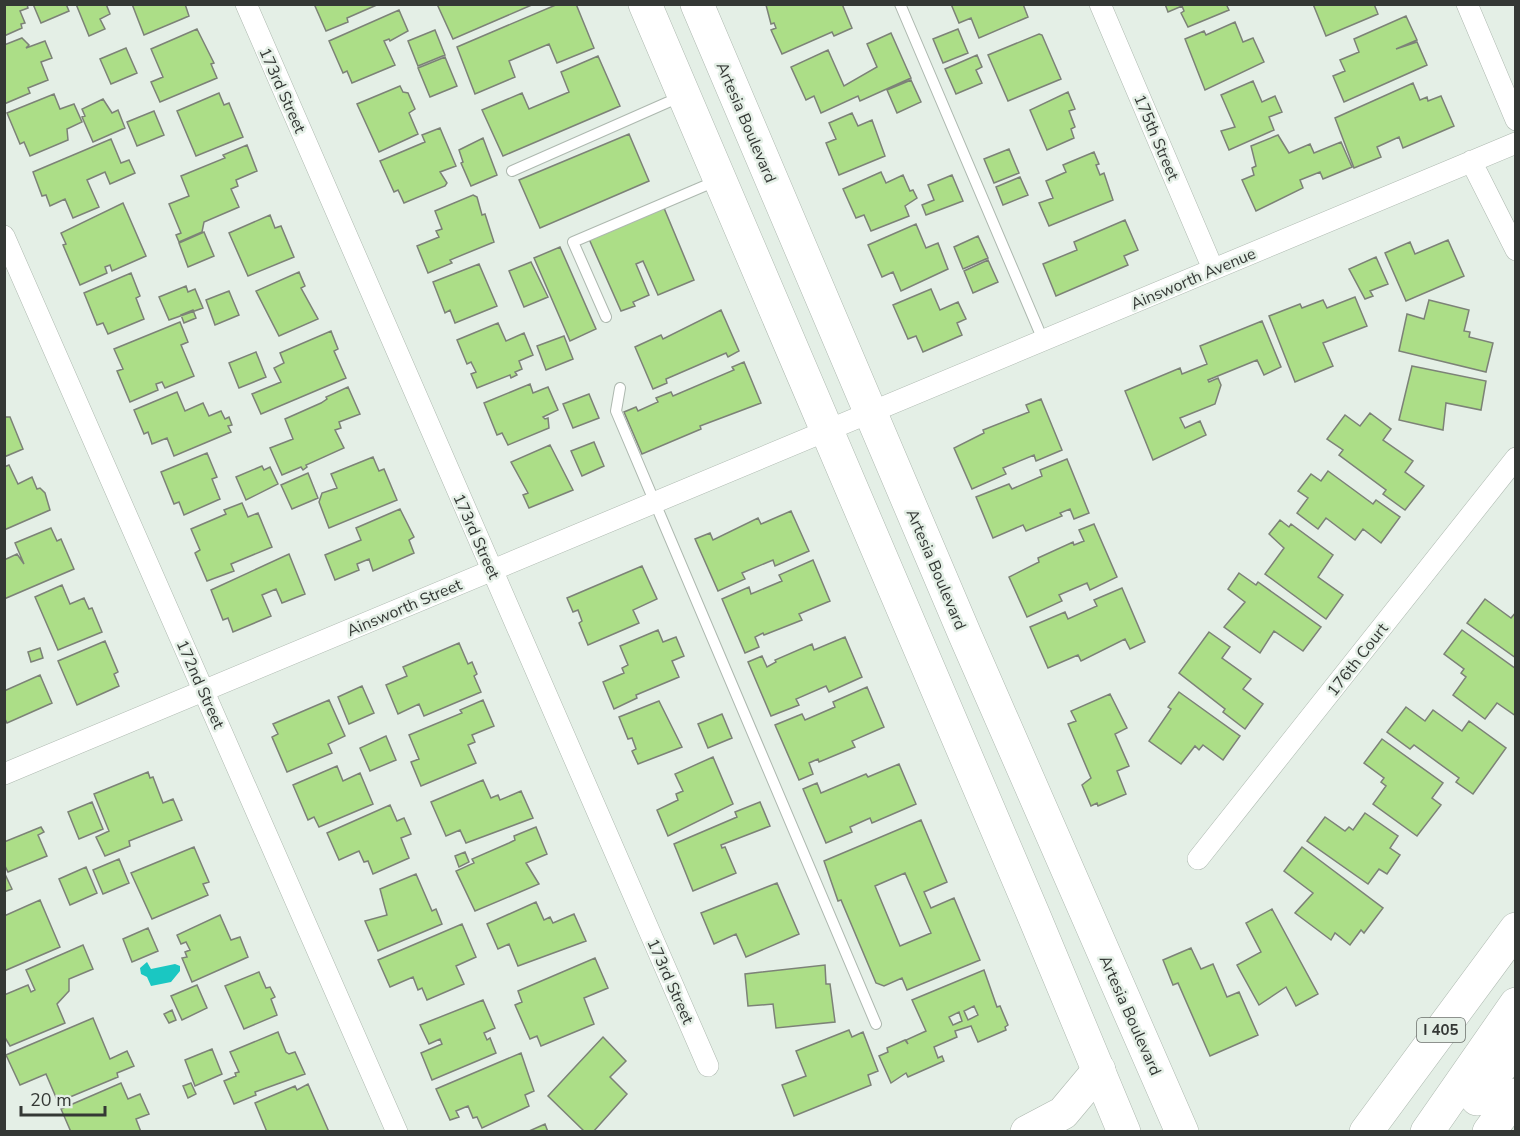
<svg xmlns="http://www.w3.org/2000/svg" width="1520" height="1136" font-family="'Nunito Sans',sans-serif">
<rect width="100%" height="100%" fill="#e4efe6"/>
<path fill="#1ac7c2" d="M147 962 151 969 175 964 180 966V971L171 982 151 986 147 977 141 974 140 968Z"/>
<path fill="#acde87" stroke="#7c8277" stroke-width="1.5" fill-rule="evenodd" d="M4 4H27L28 8 20 11 25 23 21 24 22 28 4 36Z
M33 4H66L69 11 41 23Z
M76 4H106L110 14 100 19 105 29 89 36Z
M132 4H185L189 16 144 35Z
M318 4H379L347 18 348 22 326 31 315 6Z
M437 4H534L453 39Z
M558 4H576L594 48 557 63 549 44 509 61 515 77 475 94 457 47Z
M842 4 852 28 834 36 832 32 782 54 771 30 776 28 774 23 771 24 766 5Z
M951 4H1023L1028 17 979 38 971 18 959 23Z
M1165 4H1226L1229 10 1188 27 1181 13 1184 11 1182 6 1168 12Z
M1313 4H1374L1378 14 1326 36Z
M399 10 408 31 390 41 389 39 384 41 395 65 352 83 347 71 343 73 329 41Z
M1406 16 1417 40 1396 49 1417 42 1427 65 1344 102 1333 76 1345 71 1340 60 1359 52 1354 39Z
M1235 22 1243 42 1253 38 1264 62 1205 90 1185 39 1204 31 1206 35Z
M197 29 214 63 211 64 217 78 160 102 151 82 163 77 151 49Z
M958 29 968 53 943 63 933 39Z
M435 30 445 55 418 66 408 41Z
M891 33 911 78 860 101 858 96 821 113 814 96 806 100 791 67 828 50 844 86 877 67 867 44Z
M1039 34 1042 35 1061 79 1008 101 988 55Z
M22 38 29 45 26 48 45 41 52 58 41 62 48 80 28 88 30 93 4 104V45Z
M126 48 137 73 111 84 100 59Z
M977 55 982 67 976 70 982 83 956 94 945 69Z
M598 56 620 106 503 156 482 110 522 93 529 109 569 92 561 72Z
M445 57 457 86 430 97 418 68Z
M911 80 921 102 897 113 887 90Z
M1253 81 1262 102 1275 96 1282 112 1269 117 1274 130 1229 150 1221 131 1235 127 1221 95Z
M1413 83 1420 100 1427 97 1428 101 1441 96 1454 126 1403 148 1399 137 1377 147 1381 157 1354 168 1335 118Z
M400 86 403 92 408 93 415 109 409 113 418 134 379 152 357 104Z
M1068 92 1075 109 1069 111 1075 127 1071 129 1074 138 1047 150 1030 110Z
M219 93 224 105 229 103 243 137 196 156 177 111Z
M54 94 60 109 74 104 82 122 67 129 68 140 30 156 24 142 20 144 7 113Z
M103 99 112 113 118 110 125 128 93 142 82 117 85 116 82 109Z
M154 111 164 135 137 146 127 122Z
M852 113 858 126 872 120 885 156 839 175 826 143 836 139 829 123Z
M440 128 456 166 440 172 447 183 445 186 404 203 398 190 394 192 380 161 425 142 422 135Z
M629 134 649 181 540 228 519 180Z
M1278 135 1289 153 1310 144 1314 153 1341 142 1352 167 1323 179 1320 172 1300 180 1303 188 1256 211 1242 180 1254 175 1252 168 1256 166 1251 146Z
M483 138 497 175 471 186 461 163 463 162 459 150Z
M111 139 121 163 129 160 135 173 110 184 105 172 87 180 99 207 73 218 65 199 50 206 46 195 42 196 33 172Z
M247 145 257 171 236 180 238 186 231 189 239 207 204 222 202 232 179 242 176 235 181 233 169 204 189 196 181 176 225 158 223 155Z
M1009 149 1019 173 994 183 984 159Z
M1094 152 1099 164 1096 165 1100 175 1104 173 1113 200 1049 226 1039 203 1053 198 1046 181 1066 172 1063 165Z
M881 172 886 183 903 175 910 191 913 190 917 198 905 206 909 216 871 231 864 215 856 218 843 189Z
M952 175 963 201 926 215 922 205 934 200 928 185Z
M1020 177 1028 195 1003 205 996 187Z
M473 195 477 197 482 215 485 214 494 242 450 260 452 263 428 273 417 246 439 237 436 231 442 229 435 211Z
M123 203 146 256 112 271 110 265 105 267 107 273 80 285 63 245 66 244 61 233Z
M664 208 694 280 658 295 643 261 636 264 649 295 633 302 635 306 621 311 589 239Z
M270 215 275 228 281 226 294 257 248 276 229 233Z
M1125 220 1138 250 1124 256 1128 265 1056 296 1043 264 1077 250 1074 242Z
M916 224 926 248 938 243 948 269 901 291 893 272 882 277 868 245Z
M204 232 214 256 188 267 179 243Z
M978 236 988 258 963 269 954 247Z
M1448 240 1464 276 1406 301 1385 253 1410 242 1415 254Z
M560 247 596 329 570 341 534 258Z
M1376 257 1388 284 1370 291 1373 296 1365 299 1349 269Z
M988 260 998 282 973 293 964 271Z
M531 262 548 297 524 307 509 271Z
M479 264 497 306 455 323 450 310 445 313 433 282Z
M299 272 305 286 301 288 318 319 279 336 256 291Z
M131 273 140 296 136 298 144 319 108 334 103 323 97 325 84 293Z
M186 286 188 292 195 289 203 308 169 320 159 297Z
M931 289 940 310 958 302 966 319 957 323 962 335 923 352 916 336 908 339 893 305Z
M229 291 239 315 215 325 206 300Z
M1355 297 1367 326 1323 343 1333 366 1295 382 1269 316 1300 304 1302 308 1323 300 1327 308Z
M1429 300 1469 310 1464 331 1470 332 1469 337 1493 343 1486 372 1399 351 1407 314 1424 319Z
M193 310 196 318 184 323 181 315Z
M721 310 739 351 728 357 726 353 666 379 667 383 653 389 635 347 661 335 663 339Z
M1262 321 1281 367 1264 375 1257 360 1208 380 1209 382 1218 378 1221 385 1215 404 1180 418 1185 428 1200 421 1206 435 1153 460 1125 391 1180 368 1182 374 1207 364 1200 346Z
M180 322 188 342 181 345 194 376 165 388 162 382 156 384 158 390 130 402 117 371 123 369 114 349Z
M498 323 506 341 524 333 533 355 519 361 522 369 515 372 517 375 511 378 510 375 477 388 471 374 476 372 471 362 467 364 457 340Z
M331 331 338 349 334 351 346 378 261 414 252 394 281 382 274 368 284 363 280 353Z
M564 336 573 359 546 370 537 346Z
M256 352 266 377 239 388 229 363Z
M744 362 761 403 700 426 701 429 642 454 624 412 636 407 638 411 658 402 656 398 671 392 673 396 734 370 732 367Z
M1412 366 1486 381 1481 410 1446 403 1443 430 1399 420Z
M530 384 533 393 548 387 558 410 543 417 545 419 548 418 549 428 508 445 502 433 497 435 484 403Z
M348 387 360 414 339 422 341 428 335 430 344 448 306 465 307 467 303 470 301 467 282 475 270 448 293 439 285 419 321 403 327 399 326 397Z
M177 392 185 411 203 403 209 416 221 411 225 419 229 417 232 425 228 426 231 432 174 456 167 438 152 444 148 432 144 434 134 410Z
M589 394 599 418 573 428 563 404Z
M1041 399 1062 450 1036 461 1034 455 1003 468 1006 474 972 489 954 448 984 433 983 430 1029 412 1026 405Z
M1370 413 1391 429 1383 440 1413 461 1405 472 1424 486 1405 510 1383 494 1386 490 1339 455 1343 450 1327 439 1345 415 1360 426Z
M4 417H10L23 449 4 457Z
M594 442 604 466 582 476 571 451Z
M550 445 573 490 529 508 523 495 528 493 511 462Z
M207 453 217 477 212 479 220 499 184 515 179 502 174 504 161 472Z
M373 457 379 471 384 469 397 500 329 528 319 502 322 493 337 488 331 474Z
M1067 459 1089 513 1074 519 1070 509 1060 513 1062 516 1026 531 1023 525 993 538 976 497 1009 484 1012 489 1042 476 1040 470Z
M9 465 18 484 32 477 37 489 40 488 45 493 50 510 4 530V467Z
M262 466 264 470 270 467 278 484 246 500 236 477Z
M1328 471 1373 504 1376 500 1400 517 1381 543 1363 529 1355 540 1326 518 1318 529 1297 513 1308 498 1298 491 1311 474 1321 481Z
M308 473 318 498 292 509 281 485Z
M242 503 248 517 258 513 272 547 231 564 234 571 207 581 195 553 200 550 191 529 226 514 224 510Z
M400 509 414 537 409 540 414 553 373 571 369 559 357 564 359 570 335 580 325 555 361 540 356 528Z
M791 511 809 551 775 566 773 560 742 573 745 579 718 591 695 539 710 533 713 540 758 518 761 524Z
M1280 520 1289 527 1291 524 1333 555 1318 577 1343 595 1326 619 1265 574 1284 548 1269 534Z
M1094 524 1117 577 1090 590 1087 583 1059 595 1062 601 1027 617 1009 577 1039 562 1038 558 1073 542 1074 545 1084 541 1079 530Z
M51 528 57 541 61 539 74 569 4 599V560L17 554 24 564 15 543Z
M289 554 305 594 282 603 276 589 262 595 271 616 233 632 228 618 223 620 211 590Z
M813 560 830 601 799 614 802 620 764 635 763 633 755 637 759 647 745 653 722 599 749 587 751 594 782 581 779 575Z
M642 566 657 599 633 610 639 623 588 645 579 623 582 621 578 610 573 612 567 598Z
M1239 573 1256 585 1258 582 1321 627 1303 651 1274 631 1260 653 1224 627 1245 602 1228 589Z
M62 585 70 604 84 598 89 609 92 608 102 632 58 650 35 597Z
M1122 588 1145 642 1130 649 1125 639 1081 661 1078 655 1048 668 1030 627 1065 612 1068 619 1097 606 1094 600Z
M1485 599 1511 618 1516 612V658L1467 623Z
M658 630 663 642 676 637 684 656 672 661 679 677 636 695 637 698 614 709 603 682 624 673 622 668 628 665 620 646Z
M1462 630 1516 669V716L1497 703 1485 719 1453 695 1466 677 1461 673 1464 669 1444 654Z
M1209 632 1230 647 1222 658 1251 679 1243 689 1263 704 1245 729 1223 712 1225 709 1179 673Z
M845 637 862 677 829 692 826 686 796 699 799 705 771 716 748 662 762 656 767 667 776 662 775 660 812 644 814 650Z
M105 641 118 672 114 674 119 686 77 705 58 661Z
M459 643 468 664 472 662 477 674 474 676 481 692 424 716 419 704 398 714 386 685 407 676 403 667Z
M40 648 43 658 31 662 28 652Z
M40 675 52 703 7 723 4 717V691Z
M362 686 374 713 349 724 338 697Z
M867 687 884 727 852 741 855 747 819 762 818 759 809 763 813 774 799 780 775 725 802 714 805 720 835 707 833 702Z
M1179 692 1240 736 1223 760 1203 745 1199 750 1195 746 1181 764 1149 741 1171 709 1168 707Z
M1110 694 1127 728 1115 734 1129 766 1117 771 1126 794 1098 806 1097 803 1091 806 1082 785 1091 778 1068 724 1076 721 1071 711Z
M329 700 345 736 328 744 332 753 287 772 272 737 278 734 273 724Z
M483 700 494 726 472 735 475 742 468 745 476 763 421 786 411 762 419 759 409 735 462 713 460 710Z
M659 701 682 747 638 764 632 751 636 749 632 738 628 739 619 717Z
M1406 707 1425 721 1433 710 1462 731 1469 721 1506 748 1473 794 1456 782 1459 778 1414 745 1410 749 1387 732Z
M722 714 732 738 708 748 698 724Z
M386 736 396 760 370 771 360 748Z
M1382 739 1443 783 1432 798 1441 805 1417 836 1373 804 1386 786 1381 782 1384 778 1364 763Z
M713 757 733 804 668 836 657 810 678 800 676 794 683 791 675 774Z
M899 764 916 804 872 823 870 818 850 827 852 832 826 843 803 789 817 783 821 793 866 774 868 777Z
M337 766 343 781 360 773 373 804 319 827 314 817 308 820 293 785Z
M148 772 150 778 153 777 163 803 173 799 182 820 129 841 130 846 105 856 96 837 109 831 94 794Z
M483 780 491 798 498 795 500 800 521 791 533 818 466 843 460 830 446 836 431 802Z
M92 802 103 829 79 839 68 812Z
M760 802 770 826 721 845 722 848 725 847 736 873 693 891 674 844 737 817 735 812Z
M390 805 397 821 404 818 411 834 401 838 409 858 373 874 368 861 364 862 359 851 339 860 327 833Z
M1365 813 1398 836 1390 848 1400 855 1387 874 1379 869 1368 884 1307 841 1325 817 1345 831 1349 827 1353 830Z
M921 820 947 882 924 892 931 908 954 898 980 960 907 990 902 978 884 986 876 983 841 900 838 901 824 861ZM905 873 931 933 900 946 875 886Z
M41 827 44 832 38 835 47 856 8 872 4 864V842Z
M536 827 547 854 526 863 539 884 475 911 456 871 474 863 472 859 509 843 515 840 514 836Z
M194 847 209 882 203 884 208 895 152 919 131 873Z
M1302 847 1383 908 1364 933 1361 930 1350 945 1335 933 1331 940 1295 913 1313 893 1284 871Z
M465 852 469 862 459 867 455 856Z
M119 859 129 883 103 894 93 870Z
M86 867 97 893 70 905 59 879Z
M4 872 12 889 4 892Z
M416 874 432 911 436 909 442 924 378 951 365 921 387 915 380 889Z
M777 883 799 934 746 957 736 934 714 944 701 913Z
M40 900 60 947 4 971V916Z
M536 902 544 920 550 917 553 923 574 914 586 941 518 966 509 944 498 949 487 924Z
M1272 909 1318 994 1296 1006 1286 987 1259 1005 1237 965 1261 952 1246 923Z
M220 915 231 940 240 937 248 957 192 982 182 958 187 957 185 952 190 950 186 942 181 944 177 935Z
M462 924 476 957 456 966 464 984 427 1000 422 988 418 990 413 977 390 987 378 960Z
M148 928 158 951 132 962 123 939Z
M83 945 93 969 69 979V991L57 1004 65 1023 10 1046 4 1036V995L28 985 31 992 35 990 26 970Z
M1191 948 1201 969 1213 964 1227 997 1239 992 1258 1035 1210 1056 1178 983 1173 985 1163 960Z
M595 958 608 988 584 998 594 1024 541 1046 537 1036 530 1039 515 1005 522 1002 518 991Z
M825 965 826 984H830L835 1022 776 1028 773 1004 748 1006 745 974Z
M984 970 997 1007 1000 1006 1008 1025 1005 1027 1006 1030 978 1042 971 1026 955 1031 957 1037 934 1047 938 1058 942 1056 944 1061 908 1077 906 1073 891 1083 879 1056 888 1052 887 1048 905 1040 908 1044 906 1040 926 1031 912 1000ZM974 1006 978 1015 968 1020 964 1011ZM959 1012 962 1021 953 1025 949 1017Z
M259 972 266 988 270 987 275 997 271 999 277 1015 244 1029 225 986Z
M197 985 207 1008 182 1020 171 996Z
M483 1000 495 1028 484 1033 487 1040 490 1038 496 1053 432 1080 421 1053 442 1044 440 1039 429 1044 420 1025Z
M172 1010 176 1020 169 1023 164 1014Z
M93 1018 110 1059 127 1051 134 1066 117 1073 118 1077 58 1102 46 1074 20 1085 6 1055Z
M849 1030 852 1037 863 1032 878 1071 868 1075 871 1085 794 1116 782 1085 806 1076 796 1051Z
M278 1032 286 1052 289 1054 295 1052 305 1074 255 1092 256 1095 234 1104 224 1081 236 1076 235 1073 239 1072 230 1052Z
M603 1037 626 1061 610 1077 627 1094 593 1132H585L548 1096Z
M212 1049 222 1074 195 1086 185 1060Z
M521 1053 534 1091 525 1095 529 1106 482 1128 477 1117 473 1118 468 1106 456 1111 459 1117 450 1120 436 1089Z
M121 1083 128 1099 140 1094 149 1114 136 1119 141 1132H71L61 1109Z
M191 1083 196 1094 188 1098 183 1086Z
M308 1084 329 1132H267L255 1103 295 1086 297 1090Z
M545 1124 548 1132H527Z"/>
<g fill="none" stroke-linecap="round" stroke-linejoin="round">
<defs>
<path id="service" d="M900 4 1043 340
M512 171 682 96
M606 317 573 242 716 181
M620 388 616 411 876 1024"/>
<path id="minor" d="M246 4 708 1066
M1100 4 1213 269
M1467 4 1516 120
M1471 161 1516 250
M4 236 397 1132
M4 774 1516 143
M1198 859 1516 458"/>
<path id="primary" d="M645 4 1034 916 1124 1132
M697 4 965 635 1182 1132"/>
<path id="motorway" d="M1477 1099 1516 1046
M1027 1132 1063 1113 1099 1070
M1366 1132 1516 929
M1427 1132 1516 1004
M1489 1132 1516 1095"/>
</defs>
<use href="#service" stroke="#adb8af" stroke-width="12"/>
<use href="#minor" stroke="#adb8af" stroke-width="22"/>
<use href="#primary" stroke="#adb8af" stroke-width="34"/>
<use href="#motorway" stroke="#adb8af" stroke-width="34"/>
<use href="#service" stroke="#fff" stroke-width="10"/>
<use href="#minor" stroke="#fff" stroke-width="21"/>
<use href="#primary" stroke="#fff" stroke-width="33"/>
<use href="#motorway" stroke="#fff" stroke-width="33"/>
</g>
<g text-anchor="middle" stroke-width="5" stroke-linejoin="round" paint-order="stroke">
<rect fill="#e4efe6" stroke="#696f6a" stroke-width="1.5" x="1417" y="1018" width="48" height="24" rx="4.5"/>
<g font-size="15" font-weight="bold" fill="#343835">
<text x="1441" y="1035">I 405</text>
</g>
<g font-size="16" fill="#343835" stroke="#e4efe6">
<text transform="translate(283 90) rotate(66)" y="6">173rd Street</text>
<text transform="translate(747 122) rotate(67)" y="6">Artesia Boulevard</text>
<text transform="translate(1157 137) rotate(67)" y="6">175th Street</text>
<text transform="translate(1193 278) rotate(-23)" y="6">Ainsworth Avenue</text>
<text transform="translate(477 536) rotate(66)" y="6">173rd Street</text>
<text transform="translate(937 569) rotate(67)" y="6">Artesia Boulevard</text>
<text transform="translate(404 607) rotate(-23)" y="6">Ainsworth Street</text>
<text transform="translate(1357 659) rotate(-52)" y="6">176th Court</text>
<text transform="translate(201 684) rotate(66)" y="6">172nd Street</text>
<text transform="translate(671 981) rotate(66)" y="6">173rd Street</text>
<text transform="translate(1131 1015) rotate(66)" y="6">Artesia Boulevard</text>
</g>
</g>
<rect width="1520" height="1136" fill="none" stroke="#343835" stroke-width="12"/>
<path d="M21 1106v9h84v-9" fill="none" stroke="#343835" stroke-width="3"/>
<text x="30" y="1106" font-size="18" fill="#343835" stroke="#e4efe6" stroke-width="4.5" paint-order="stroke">20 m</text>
</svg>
